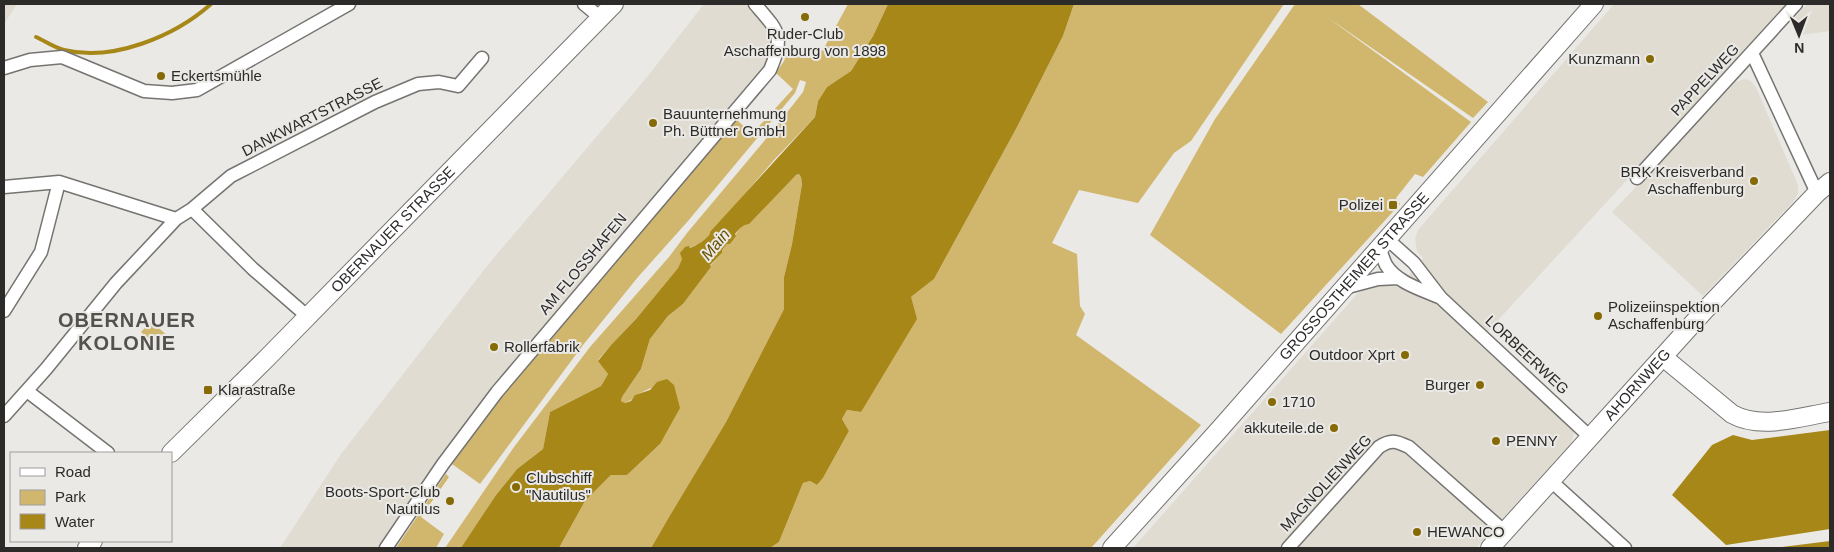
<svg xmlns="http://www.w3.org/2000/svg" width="1834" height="552" font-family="Helvetica,sans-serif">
<rect width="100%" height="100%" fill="#eae9e6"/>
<path fill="#e0dcd2" d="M4 4H17L4 24Z
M704 4H748L775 27 777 54 573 301 386 548H280L341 454 487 266 647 77Z
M1614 4H1789L1477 343 1570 426 1574 433 1571 443 1476 548H1133L1358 293 1375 284 1400 285 1423 258 1417 251 1415 239 1418 230Z
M1807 4H1830V31L1795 36 1792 21Z
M1744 79 1751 81 1756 87 1798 185V194L1793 202 1703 296 1612 212 1736 82Z"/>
<path fill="#d1b76e" d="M848 4H888L873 36 851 71 827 87 818 101 815 117 773 161 711 234 699 244 689 248 688 247 678 268 636 319 611 345 598 360 608 374 601 386 550 412 543 449 517 469 496 495 464 546 461 548H445L514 447 590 347 669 257 687 233 770 134 803 92 806 82 800 80 795 93 688 221 638 277 583 345 480 484 452 464 512 380 736 119 752 134 793 89 776 73 784 61 788 50 809 55 823 50Z
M1074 4H1284L1191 141 1174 153 1138 203 1079 190 1052 243 1077 254 1080 306 1085 314 1076 335 1201 425 1091 548H770L779 542 803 483 810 481 817 485 823 478 849 431 842 419 847 410 861 412 911 297 934 279 1016 129 1063 36Z
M1295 4H1358L1488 102 1473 118 1327 17 1471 122 1423 177 1415 174 1396 198 1400 204 1281 334 1150 235 1215 119Z
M799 174 801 176 802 184 792 244 784 277V309L726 422 669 517 651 548H559L585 501 611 475H627L660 444 655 386 636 395 631 400 625 403 621 401 622 397 641 369 650 339 668 316 683 304 711 267 710 266 722 253V250L727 244H730L739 229 796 175Z
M151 321 171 339 161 350 141 332Z
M446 474 449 477 421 517 444 534 436 548H396Z"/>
<path fill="#a88719" d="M888 4H1074L1063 36 1016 129 934 279 911 297 917 319 861 412 847 410 842 419 849 431 823 478 817 485 810 481 803 483 779 542 770 548H651L669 517 726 422 784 309V277L792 244 802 184 801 177 799 174 796 175 749 224C742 225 739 229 735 234L736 236 730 244H727L722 250V253L710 265 711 267 683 304 668 316 650 339 641 369 622 397 621 401 625 403 631 401 635 395 650 390 657 382 667 379 674 385 680 408 660 444 627 475H611L585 501 559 548H461L496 495 517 469 543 449 550 412 601 386 608 374 598 361 611 345 636 319 678 268 682 259 680 253 685 247 689 246 690 248C698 245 705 240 710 234V232L815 117 818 101 827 87 851 71 873 36Z
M1830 430V529L1726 545 1672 495 1712 445 1733 435 1752 440Z
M1830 541V548H1774Z"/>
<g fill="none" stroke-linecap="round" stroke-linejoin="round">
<path stroke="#a88719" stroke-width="4" d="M36 37C45 41 55 48 64 50 113 62 175 36 211 4"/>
<defs>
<path id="street" d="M584 4 601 18
M1752 53 1817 193
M4 68 30 60 62 57 144 91 172 93 197 90 349 4
M1637 178 1796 4
M4 187 59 182 176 219
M192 209 253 269 307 316
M1386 238 1414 263 1441 298 1589 436
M1379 246C1381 252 1383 259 1386 265 1397 283 1423 290 1441 298
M1344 288 1378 279 1399 278
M4 311 41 252 59 182
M27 391 108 453
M4 416 46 369 116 283 176 219 192 209 231 176 375 102 418 84 439 82 458 86 482 58
M1551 481 1625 548
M386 548 443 464 497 392 770 70C785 35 778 31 755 4
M1288 548 1379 447C1391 439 1396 441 1409 447L1505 532"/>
<g id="secondary">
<path d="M1663 357 1732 414C1761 430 1799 417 1830 412"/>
<path id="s1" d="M171 453 268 357 614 4"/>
<path d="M87 548 93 541"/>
<path id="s2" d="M1112 548 1218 431 1594 4"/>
<path id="s3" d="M1490 548 1705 310 1817 193 1830 182"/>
</g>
</defs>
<use href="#street" stroke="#757471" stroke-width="15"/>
<use href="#secondary" stroke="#757471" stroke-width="20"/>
<use href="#street" stroke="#fff" stroke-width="12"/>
<use href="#secondary" stroke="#fff" stroke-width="18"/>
</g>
<g fill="#866a06" stroke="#eae9e6" stroke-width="2">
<circle cx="805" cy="17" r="5"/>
<circle cx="1650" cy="59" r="5"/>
<circle cx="161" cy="76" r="5"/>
<circle cx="653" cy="123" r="5"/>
<circle cx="1754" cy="181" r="5"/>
<rect x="1388" y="200" width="10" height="10" rx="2.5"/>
<circle cx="1598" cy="316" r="5"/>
<circle cx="494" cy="347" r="5"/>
<circle cx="1405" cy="355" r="5"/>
<circle cx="1480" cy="385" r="5"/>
<rect x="203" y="385" width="10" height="10" rx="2.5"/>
<circle cx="1272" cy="402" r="5"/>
<circle cx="1334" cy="428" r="5"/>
<circle cx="1496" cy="441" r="5"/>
<circle cx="516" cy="487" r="5"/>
<circle cx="450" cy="501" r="5"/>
<circle cx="1417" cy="532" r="5"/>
</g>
<g text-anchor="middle" stroke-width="4" stroke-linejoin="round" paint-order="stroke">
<g font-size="15" fill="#2c2b2a" stroke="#eae9e6" text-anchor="start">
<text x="805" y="39" text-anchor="middle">Ruder-Club<tspan x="805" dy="17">Aschaffenburg von 1898</tspan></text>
<text x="1640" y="64" text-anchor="end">Kunzmann</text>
<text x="171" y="81">Eckertsmühle</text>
<text x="663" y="119">Bauunternehmung<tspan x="663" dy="17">Ph. Büttner GmbH</tspan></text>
<text x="1744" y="177" text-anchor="end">BRK Kreisverband<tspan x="1744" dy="17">Aschaffenburg</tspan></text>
<text x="1383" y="210" text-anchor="end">Polizei</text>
<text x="1608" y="312">Polizeiinspektion<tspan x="1608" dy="17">Aschaffenburg</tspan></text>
<text x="504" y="352">Rollerfabrik</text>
<text x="1395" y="360" text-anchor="end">Outdoor Xprt</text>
<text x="1470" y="390" text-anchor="end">Burger</text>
<text x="218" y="395">Klarastraße</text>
<text x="1282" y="407">1710</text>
<text x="1324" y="433" text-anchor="end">akkuteile.de</text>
<text x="1506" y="446">PENNY</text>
<text x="526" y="483">Clubschiff<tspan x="526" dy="17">"Nautilus"</tspan></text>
<text x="440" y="497" text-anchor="end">Boots-Sport-Club<tspan x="440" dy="17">Nautilus</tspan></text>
<text x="1427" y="537">HEWANCO</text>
</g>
<g font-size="15" fill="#2c2b2a" stroke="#eae9e6">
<text transform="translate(1705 80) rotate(-47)" y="5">PAPPELWEG</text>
<text transform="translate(312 117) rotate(-27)" y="5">DANKWARTSTRASSE</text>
<text dy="5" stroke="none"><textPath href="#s1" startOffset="315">OBERNAUER STRASSE</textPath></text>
<text transform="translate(583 264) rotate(-50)" y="5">AM FLOSSHAFEN</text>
<text dy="5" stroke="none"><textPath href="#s2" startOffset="364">GROSSOSTHEIMER STRASSE</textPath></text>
<text transform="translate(1527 355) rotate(43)" y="5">LORBEERWEG</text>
<text dy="5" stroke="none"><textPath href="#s3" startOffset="220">AHORNWEG</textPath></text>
<text transform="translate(1326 483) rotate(-47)" y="5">MAGNOLIENWEG</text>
</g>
<g font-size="16" font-style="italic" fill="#675100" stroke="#eae9e6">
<text transform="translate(715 244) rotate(-50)" y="6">Main</text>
</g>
<g font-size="20" font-weight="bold" letter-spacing="1" fill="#535250" stroke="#eae9e6">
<text x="127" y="327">OBERNAUER<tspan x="127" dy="23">KOLONIE</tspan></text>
</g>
</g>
<rect width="1834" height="552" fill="none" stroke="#2c2b2a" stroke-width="10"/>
<rect x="10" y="452" width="162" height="90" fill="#eae9e6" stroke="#9e9d9b"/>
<rect x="20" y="468" width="25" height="8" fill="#ffffff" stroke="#9e9d9b"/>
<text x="55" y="477" font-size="15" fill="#2c2b2a">Road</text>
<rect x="20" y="490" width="25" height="15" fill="#d1b76e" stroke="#9e9d9b"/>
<text x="55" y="502" font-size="15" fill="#2c2b2a">Park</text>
<rect x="20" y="514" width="25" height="15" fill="#a88719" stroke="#9e9d9b"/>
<text x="55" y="527" font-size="15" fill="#2c2b2a">Water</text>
<g transform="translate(1799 35) rotate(179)" stroke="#eae9e6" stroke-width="4" paint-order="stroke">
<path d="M0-4L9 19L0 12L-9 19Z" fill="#2c2b2a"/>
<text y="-8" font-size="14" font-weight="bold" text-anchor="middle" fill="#2c2b2a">N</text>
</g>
</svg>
